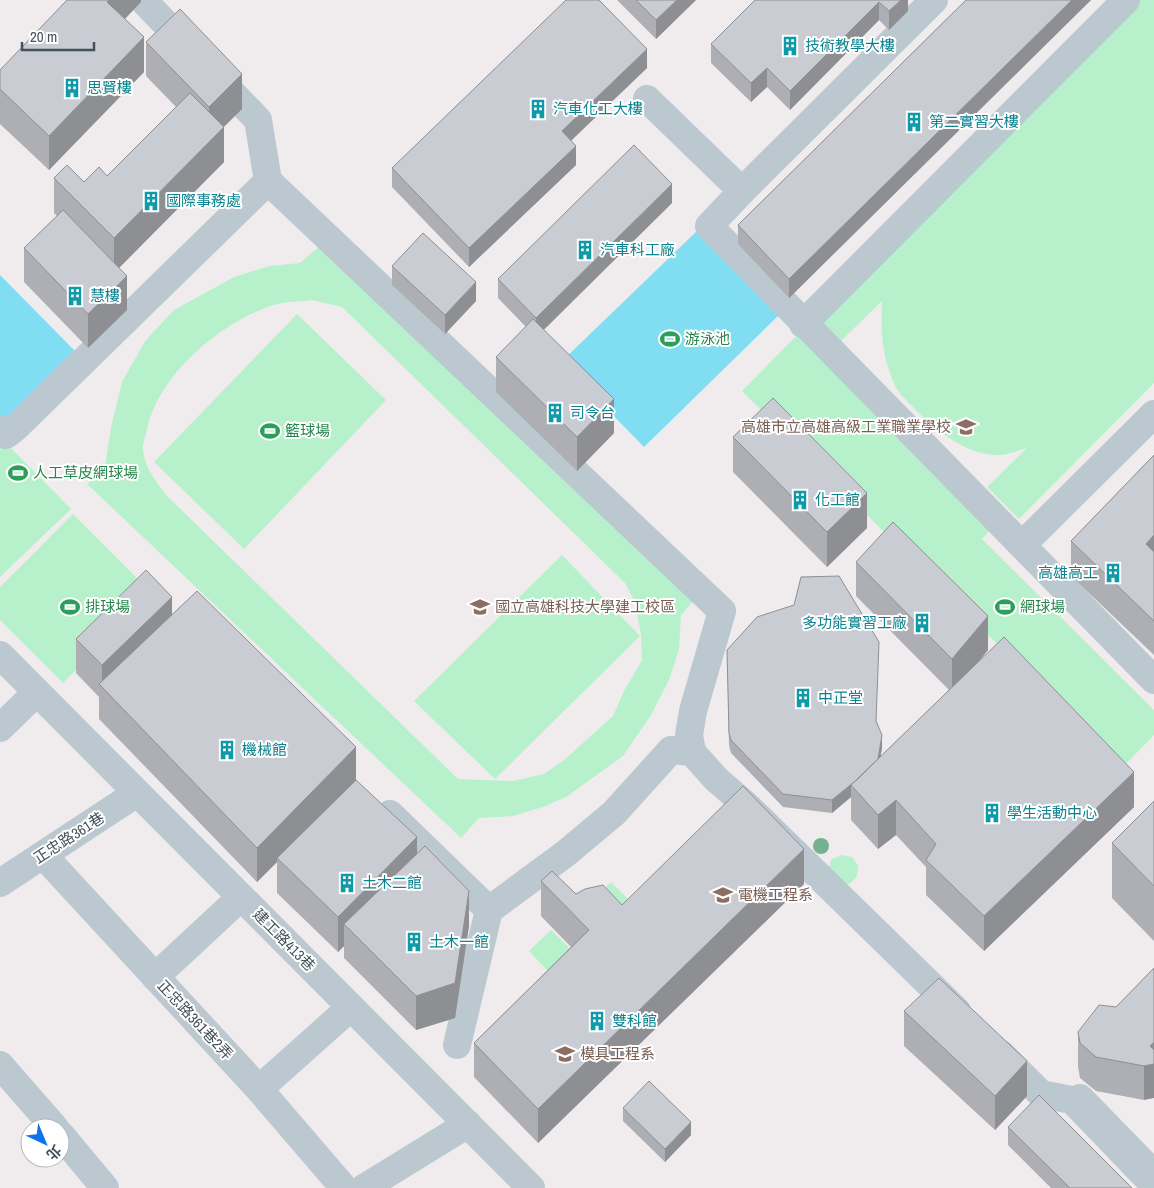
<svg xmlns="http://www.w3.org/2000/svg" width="1154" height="1188" font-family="'Archivo Narrow','Noto Sans TC',sans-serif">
<rect width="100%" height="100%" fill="#f0eced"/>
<path fill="#b7f1cc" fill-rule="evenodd" d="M1137 0H1154V383L1019 519 987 487 1027 448C1015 451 1007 456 994 455 962 453 932 427 911 405 907 400 901 396 898 391 894 385 891 376 889 370 881 348 881 324 882 301L841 341 816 318Z
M320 246 693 601 681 615 679 649 669 680 651 715 623 756 566 797 543 807 513 816 479 818 461 838 87 484 105 466 111 427 122 382 145 341 174 310 234 277 269 266 300 263ZM312 300 342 307 625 583 635 602 641 635 642 660 625 689 613 716 564 760 544 774 513 781 458 779 166 495C155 480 144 467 143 448 143 442 146 435 147 429 159 374 222 321 274 305 286 301 300 302 312 300Z
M297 314 386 400 244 549 154 462Z
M801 331 996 524 982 539 1154 710V735L1122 768 742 391Z
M0 437 71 509 0 577Z
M73 514 152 593 63 683 0 620V587Z
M562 555 640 636 495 779 414 701Z
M842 855 852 857 858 866 857 876 851 883 846 885 828 868 832 859Z
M611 882 640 911 590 903Z
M551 930 584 962 560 984 529 951Z"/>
<path fill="#81ddf1" d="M697 231 779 315 644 447 561 362Z
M0 275 77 353 8 423 0 415Z"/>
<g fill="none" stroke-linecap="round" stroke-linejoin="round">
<path stroke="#bcc8d0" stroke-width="28" d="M143 0 258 120 268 181 722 611 693 711 689 735 692 752 716 779 746 805 957 1011
M647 99 742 191 934 0
M742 191 709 226 1154 680
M803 324 1126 0
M0 429 6 435 15 428 268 181
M1022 545 1154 414
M0 655 531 1188
M0 728 37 692
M390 814 489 910
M43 855 259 1089 344 1188
M0 883 137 793
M155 977 241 897
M457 1045 489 910 565 854 614 813 671 750 692 752
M1001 1054 1041 1094 1077 1101
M0 1065 55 1128
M259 1089 351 1007
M60 1134 105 1188
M1154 1174 1080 1098 1075 1103 1154 1185
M364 1188 468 1124"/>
</g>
<circle fill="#75b191" cx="821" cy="846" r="8"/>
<path fill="#adafb5" d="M141 0V2L125 19 144 72 49 170 0 124V70Z
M617 0H696L656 39Z
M755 0H908V11L889 30 879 20 790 110 767 87 751 102 711 63V44Z
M966 0H1091L789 298 738 244V225Z
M146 42 242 109 224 127V162L119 268 127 310 88 348 24 282V248L57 216 54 213V178L84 182 107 176 176 107 146 76Z
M647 68 571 141 576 165 469 267 392 187V168Z
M672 203 544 330 614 433 577 471 496 392V357L526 327 498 298V279Z
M392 266 476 301 445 334 392 285Z
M733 437 867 528 827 567 733 472Z
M1154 455V655L1071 576V541Z
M856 562 988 650 979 661 1134 807 984 951 926 895V867L896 835 878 849 851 820V797L832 813 783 807 731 753 729 745 727 650 877 722 882 748 880 757 949 690 856 596Z
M172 615 356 780 417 854 469 926 455 1018 416 1030 344 958V946L338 952 277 893V862L257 882 99 719V697L76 673V639Z
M1154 801V941L1112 898V843Z
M541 881 576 894 622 905 804 884 538 1143 474 1077V1043L571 947 541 916Z
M1154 968 1144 1100 1096 1091 1080 1078 1078 1067V1032L1116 1007Z
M904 1011 1027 1096 995 1130 904 1046Z
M623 1108 691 1135 665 1162 623 1121Z
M1008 1127 1132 1188H1051L1008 1145Z"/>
<path fill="#8d8f93" d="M109 0H141V2L107 37V2Z
M677 0H696L656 39V20Z
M901 0H908V11L889 30V11Z
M1072 0H1091L789 298V279Z
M879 2V20L790 110V91Z
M144 37V72L49 170V136Z
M647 49V68L562 149V131Z
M767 68V87L751 102V83Z
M242 74V109L209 141V107Z
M224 127V162L114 273V238Z
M576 146V165L469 267V248Z
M672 184V203L536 337V318Z
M127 276V310L88 348V314Z
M476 282V301L445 334V315Z
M614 399V433L577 471V437Z
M867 493V528L827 567V532Z
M1154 535V570L1146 544Z
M172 597V631L102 688V665Z
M988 616V650L952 694V659Z
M882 735V748L877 778 851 785V797L832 813V800Z
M356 747V782L277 858V862L257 882V848Z
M1134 772V807L984 951V916Z
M896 800V835L878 849V815Z
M417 837V872L344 924V946L338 952V917Z
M804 849V884L538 1143V1109Z
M469 891V926L455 1018 416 1030V996Z
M1154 1042V1098L1144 1100V1066L1150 1046Z
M1027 1061V1096L995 1130V1096Z
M691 1122V1135L665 1162V1149Z"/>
<path fill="#c9ccd2" stroke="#8d8f93" d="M67 0H109L107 2 144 37 49 136 0 89V70Z
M566 0H599L647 49 562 131 576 146 469 248 392 168Z
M636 0H677L656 20Z
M755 0H901L889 11 879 2 790 91 767 68 751 83 711 44Z
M966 0H1072L789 279 738 225Z
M180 9 242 74 209 107 146 42Z
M190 93 224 127 114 238 54 178 67 165 84 182 99 167 107 176Z
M634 145 672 184 536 318 498 279Z
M63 210 127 276 88 314 24 248Z
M423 233 476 282 445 315 392 266Z
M533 319 614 399 577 437 496 357Z
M773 398 867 493 827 532 733 437Z
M1154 455V535L1146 544 1154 552V621L1071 541Z
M893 522 988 616 952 659 856 562Z
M146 570 172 597 102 665 76 639Z
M839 576 879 642 876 721 882 735 878 759 859 778 832 800 783 794 731 740 729 733 727 650 757 617 794 605 801 577Z
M197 591 356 747 257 848 99 684Z
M1004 637 1134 772 984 916 926 860 936 844 896 800 878 815 851 785Z
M356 780 417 837 338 917 277 858Z
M743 786 804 849 538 1109 474 1043 589 930 541 881 552 871 576 894 585 889 603 885 622 905Z
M1154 801V886L1112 843Z
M425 846 469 891 455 983 416 996 344 924Z
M1154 968V1042L1150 1046 1154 1050V1064L1144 1066 1096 1057 1080 1043 1078 1032 1099 1005 1116 1007Z
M939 978 1027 1061 995 1096 904 1011Z
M649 1081 691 1122 665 1149 623 1108Z
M1039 1095 1132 1188H1070L1008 1127Z"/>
<defs>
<symbol id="building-bare" viewBox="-9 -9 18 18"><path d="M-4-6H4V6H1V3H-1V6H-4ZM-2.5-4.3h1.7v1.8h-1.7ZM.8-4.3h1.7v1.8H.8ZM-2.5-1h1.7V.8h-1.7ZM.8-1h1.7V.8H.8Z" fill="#0f9aa8" stroke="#fff" stroke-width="2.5" paint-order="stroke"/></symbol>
<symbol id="stadium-bare" viewBox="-9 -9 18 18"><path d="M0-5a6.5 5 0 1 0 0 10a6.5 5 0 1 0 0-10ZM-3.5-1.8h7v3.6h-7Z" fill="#2e9e5b" stroke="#fff" stroke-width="2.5" paint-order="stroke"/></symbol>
<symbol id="school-bare" viewBox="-9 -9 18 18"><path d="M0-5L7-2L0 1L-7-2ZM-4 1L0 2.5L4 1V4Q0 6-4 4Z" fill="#8d6e63" stroke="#fff" stroke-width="2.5" paint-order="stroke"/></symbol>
<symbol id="university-bare" viewBox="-9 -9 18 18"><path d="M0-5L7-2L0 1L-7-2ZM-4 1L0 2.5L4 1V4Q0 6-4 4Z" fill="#8d6e63" stroke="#fff" stroke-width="2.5" paint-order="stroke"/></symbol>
</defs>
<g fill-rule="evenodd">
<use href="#building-bare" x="776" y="32" width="28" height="28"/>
<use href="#building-bare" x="58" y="74" width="28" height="28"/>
<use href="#building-bare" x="524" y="95" width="28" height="28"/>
<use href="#building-bare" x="900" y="108" width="28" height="28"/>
<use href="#building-bare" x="137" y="187" width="28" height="28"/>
<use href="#building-bare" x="571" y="236" width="28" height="28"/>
<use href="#building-bare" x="61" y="282" width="28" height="28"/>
<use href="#stadium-bare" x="656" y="325" width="28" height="28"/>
<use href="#building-bare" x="541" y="399" width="28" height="28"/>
<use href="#school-bare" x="952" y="413" width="28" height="28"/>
<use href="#stadium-bare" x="256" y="417" width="28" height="28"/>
<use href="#stadium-bare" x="4" y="459" width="28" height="28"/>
<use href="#building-bare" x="786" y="486" width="28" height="28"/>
<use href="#building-bare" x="1099" y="559" width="28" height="28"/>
<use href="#stadium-bare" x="56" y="593" width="28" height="28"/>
<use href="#university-bare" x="466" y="593" width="28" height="28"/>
<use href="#stadium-bare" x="991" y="593" width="28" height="28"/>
<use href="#building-bare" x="908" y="609" width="28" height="28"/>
<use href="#building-bare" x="789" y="684" width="28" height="28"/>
<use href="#building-bare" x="213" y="736" width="28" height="28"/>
<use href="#building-bare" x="978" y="799" width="28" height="28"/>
<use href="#building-bare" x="333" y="869" width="28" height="28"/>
<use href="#university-bare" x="709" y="881" width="28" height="28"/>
<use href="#building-bare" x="400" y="928" width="28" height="28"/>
<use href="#building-bare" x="583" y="1007" width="28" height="28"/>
<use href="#university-bare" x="551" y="1040" width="28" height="28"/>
</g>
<g text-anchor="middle" stroke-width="4" stroke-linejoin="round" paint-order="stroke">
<g font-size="15" fill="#0d838f" stroke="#fff" text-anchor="start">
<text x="805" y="51">技術教學大樓</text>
<text x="87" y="93">思賢樓</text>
<text x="553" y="114">汽車化工大樓</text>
<text x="929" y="127">第二實習大樓</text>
<text x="166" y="206">國際事務處</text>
<text x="600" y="255">汽車科工廠</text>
<text x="90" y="301">慧樓</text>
<text x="570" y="418">司令台</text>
<text x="815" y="505">化工館</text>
<text x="1098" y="578" text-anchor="end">高雄高工</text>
<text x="907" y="628" text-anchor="end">多功能實習工廠</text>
<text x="818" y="703">中正堂</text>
<text x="242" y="755">機械館</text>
<text x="1007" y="818">學生活動中心</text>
<text x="362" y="888">土木二館</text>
<text x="429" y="947">土木一館</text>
<text x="612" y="1026">雙科館</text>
</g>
<g font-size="15" fill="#27864d" stroke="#fff" text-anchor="start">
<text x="685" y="344">游泳池</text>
<text x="285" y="436">籃球場</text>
<text x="33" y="478">人工草皮網球場</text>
<text x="85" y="612">排球場</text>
<text x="1020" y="612">網球場</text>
</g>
<g font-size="15" fill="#785e54" stroke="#fff" text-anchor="start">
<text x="951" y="432" text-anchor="end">高雄市立高雄高級工業職業學校</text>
<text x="495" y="612">國立高雄科技大學建工校區</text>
<text x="738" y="900">電機工程系</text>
<text x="580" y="1059">模具工程系</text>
</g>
<g font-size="15" fill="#44515b" stroke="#fff">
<text transform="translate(69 838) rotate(-33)" y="5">正忠路361巷</text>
<text transform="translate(284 940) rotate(45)" y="5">建工路413巷</text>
<text transform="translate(195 1020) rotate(47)" y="5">正忠路361巷2弄</text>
</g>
</g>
<g transform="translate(45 1143) rotate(136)"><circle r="24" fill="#ffffff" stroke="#b4b9bd"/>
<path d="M0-4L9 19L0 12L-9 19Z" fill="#0d74ea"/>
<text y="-8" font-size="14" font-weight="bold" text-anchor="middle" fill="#44515b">北</text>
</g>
<path d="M22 42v8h72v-8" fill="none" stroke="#44515b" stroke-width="2.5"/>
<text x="30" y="42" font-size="15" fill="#44515b" stroke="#ffffff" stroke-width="4" paint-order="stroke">20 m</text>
</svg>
